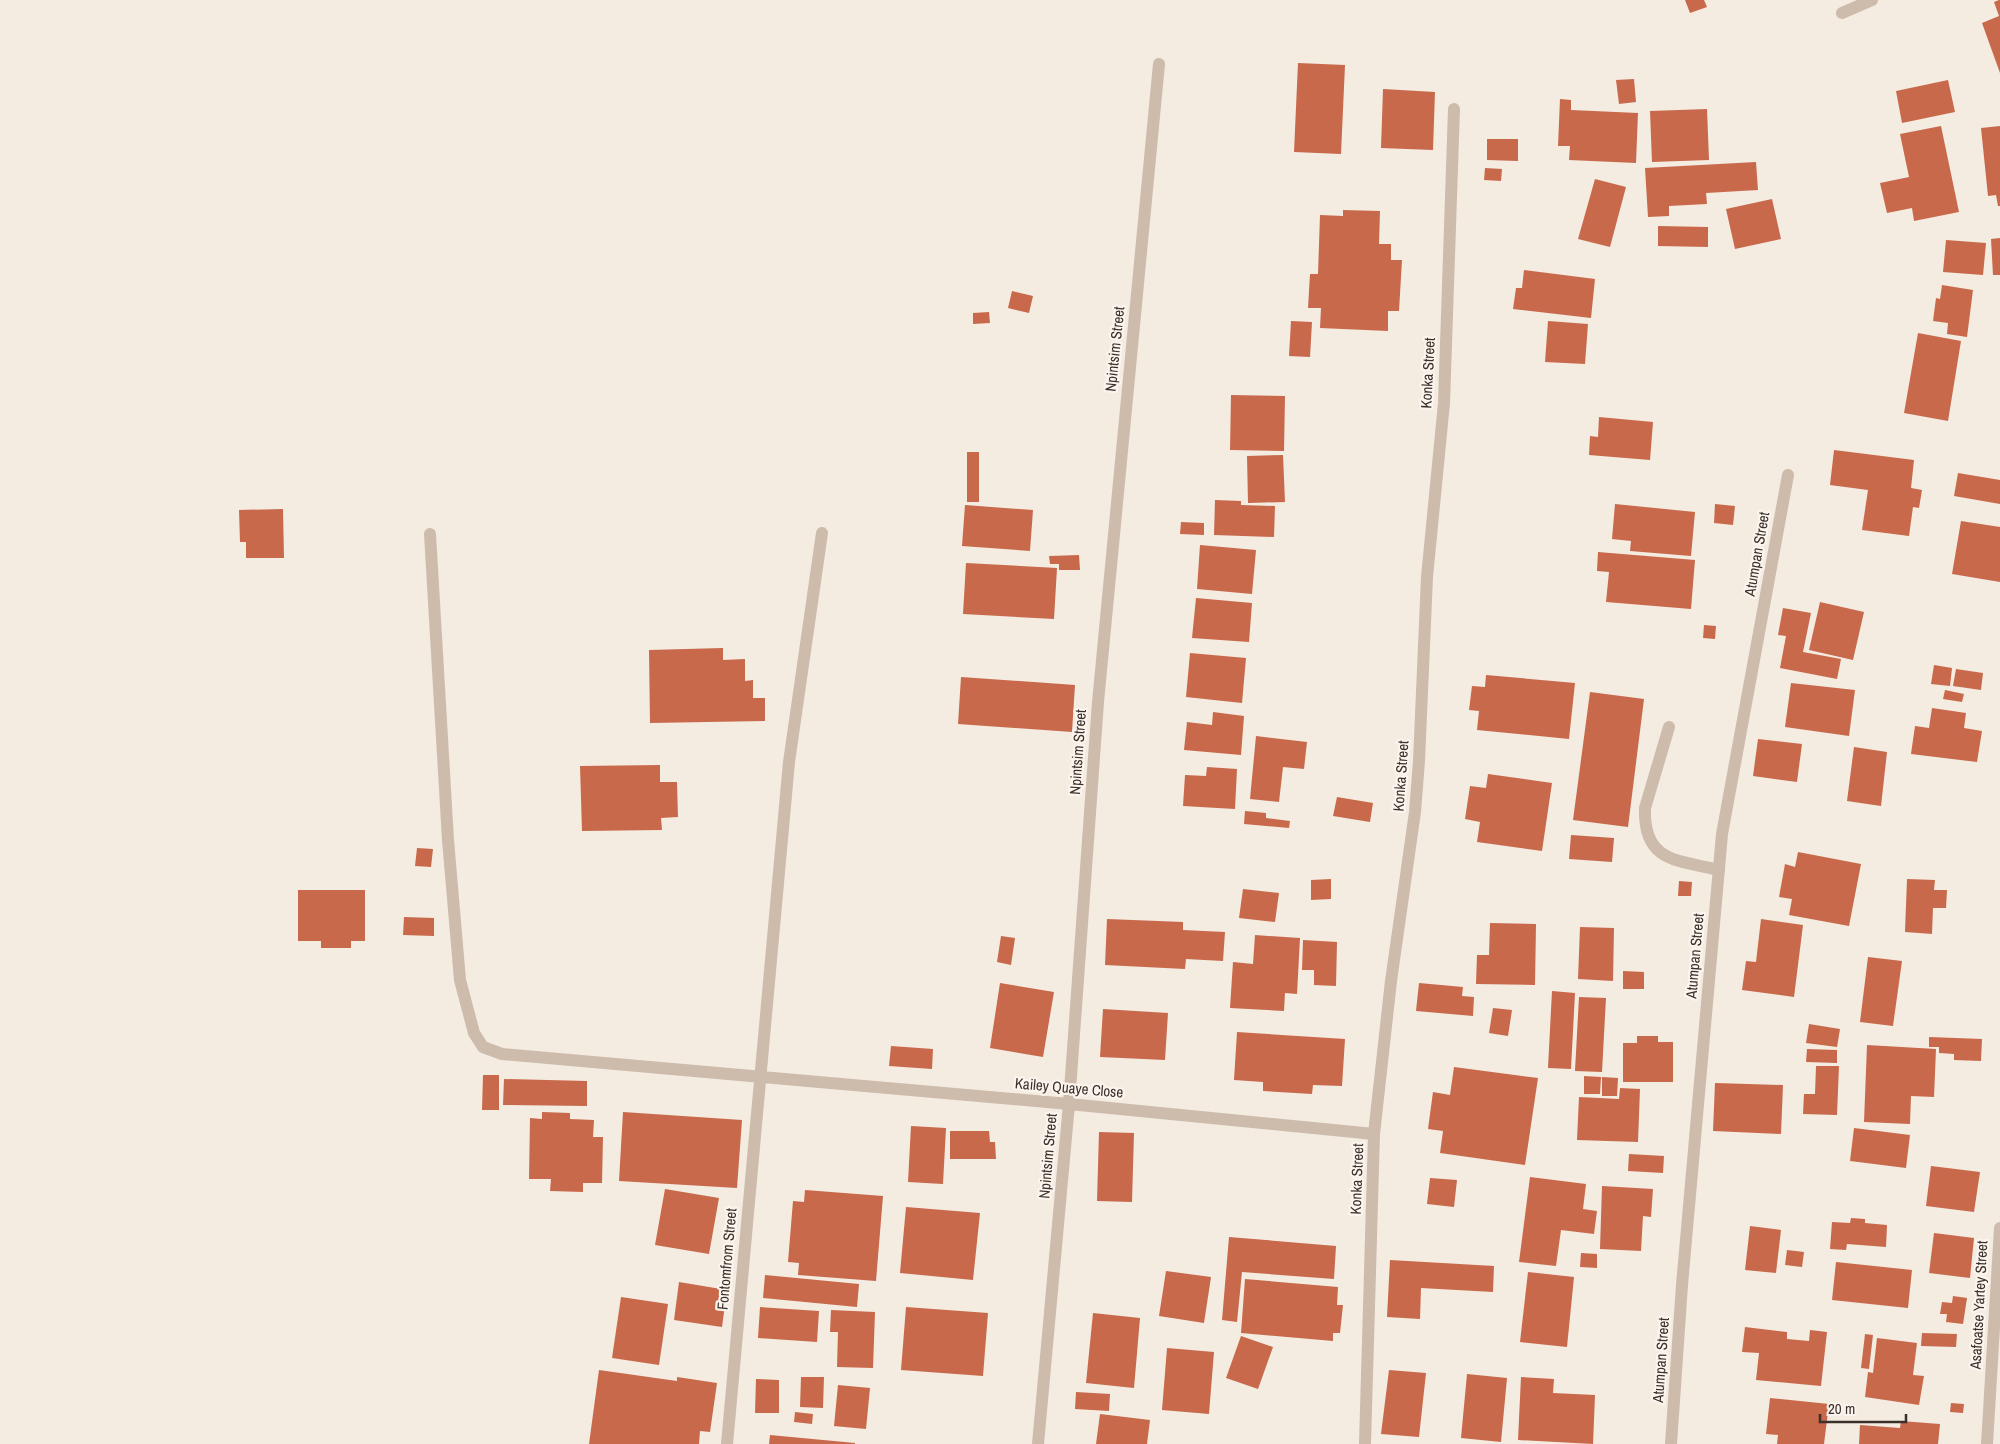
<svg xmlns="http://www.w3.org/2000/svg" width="2000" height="1444" font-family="'Archivo Narrow',sans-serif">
<rect width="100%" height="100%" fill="#f4ebe1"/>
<path fill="#c8694b" d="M1685 0H1704L1707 7 1690 13Z
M1999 0H2000V73L1982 23 1999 16 1994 2Z
M1298 63 1345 65 1341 154 1294 152Z
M1634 79 1636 102 1619 104 1616 80Z
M1948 80 1955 112 1902 123 1896 91Z
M1383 89 1435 92 1433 150 1381 148Z
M1560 99 1571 100V110L1638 113 1636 163 1569 160 1570 146H1558Z
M1707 109 1709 160 1652 162 1650 111Z
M1941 126 1959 212 1914 221 1912 208 1887 213 1880 183 1909 177 1900 134Z
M2000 126V206H1998L1996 195 1988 196 1981 128Z
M1487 139H1518V161L1487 160Z
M1756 162 1758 190 1706 193 1707 204 1669 206V216L1648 217 1645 168Z
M1485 168 1502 169 1501 181 1484 180Z
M1595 179 1626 187 1610 247 1578 239Z
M1772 199 1781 239 1735 249 1726 209Z
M1343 210 1380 211 1379 244H1391V260H1402L1399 311H1388V331L1320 328 1321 308H1308L1310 274H1318L1320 215 1343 216Z
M1658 226 1708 227V247L1658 246Z
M2000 238V275H1993L1991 239Z
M1946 240 1986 243 1983 275 1943 272Z
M1524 270 1595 279 1591 318 1513 309 1516 288H1522Z
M1942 285 1973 290 1967 337 1947 334 1948 323 1933 321 1936 298 1940 299Z
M1012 291 1033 296 1029 313 1008 308Z
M989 312 990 323 973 324V313Z
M1291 321 1312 322 1310 357 1289 356Z
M1548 321 1588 324 1585 364 1545 362Z
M1918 333 1961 341 1948 421 1904 413Z
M1231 395 1285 396 1284 451 1230 450Z
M1599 417 1653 422 1650 460 1589 455 1590 436 1598 437Z
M1834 450 1914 460 1911 488 1922 490 1919 508 1913 507 1909 536 1862 530 1868 490 1830 485Z
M967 452H979V502H967Z
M1283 455 1285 502 1248 503 1247 456Z
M1958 473 2000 480V504L1954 496Z
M1215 500 1241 501V505L1275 506 1274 537 1214 535Z
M1615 504 1695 512 1691 556 1630 551 1631 541 1612 539Z
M1715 504 1735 506 1733 525 1714 523Z
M965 505 1033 510 1030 551 962 546Z
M283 509 284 558H246V542H240L239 510Z
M1961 521 2000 527V582L1952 574Z
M1181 522 1204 523V535L1180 534Z
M1200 545 1256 550 1252 594 1197 589Z
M1598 552 1695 560 1691 609 1606 602 1609 572 1597 571Z
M1079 555 1080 570H1059V564H1050L1049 556Z
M966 563 1057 568 1054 619 963 614Z
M1196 598 1252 603 1249 642 1192 638Z
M1820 602 1864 612 1853 660 1809 650Z
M1783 608 1811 613 1803 652 1841 659 1837 679 1780 668 1786 636 1778 635Z
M1704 625 1716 626 1715 639 1703 638Z
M723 648V660L745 659V681L753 680V698H765V721L650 723 649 650Z
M1190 653 1246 658 1242 703 1186 697Z
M1934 665 1952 668 1950 686 1931 684Z
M1956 669 1983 673 1981 690 1953 686Z
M1486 675 1575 683 1569 739 1477 730 1479 711 1469 710 1472 686 1485 687Z
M961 677 1075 685 1072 732 958 724Z
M1791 683 1855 690 1849 736 1785 727Z
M1945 690 1964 694 1962 702 1943 699Z
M1590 692 1644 699 1628 827 1573 820Z
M1932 708 1966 713 1964 728 1982 731 1977 762 1911 754 1915 726 1929 728Z
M1213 712 1244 716 1241 755 1184 750 1187 722 1212 725Z
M1256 736 1307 742 1304 769 1283 767 1279 802 1250 799Z
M1758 739 1802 744 1797 782 1753 776Z
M1854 747 1887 752 1881 806 1847 801Z
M660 765V782H677L678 817 661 818 662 830 582 831 580 766Z
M1207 767 1237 769 1235 809 1183 806 1185 775 1206 776Z
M1488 774 1552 783 1542 851 1477 842 1480 822 1465 819 1470 786 1486 788Z
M1337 797 1373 803 1370 822 1333 816Z
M1245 811 1266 813V818L1290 821 1289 828 1244 824Z
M1571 835 1614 838 1612 862 1569 859Z
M417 848 433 849 431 867 415 866Z
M1798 852 1861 864 1849 926 1789 915 1792 899 1779 897 1785 864 1795 867Z
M1331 879V899L1311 900V880Z
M1907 879 1935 880 1934 890H1947L1946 908H1933L1932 934 1905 932Z
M1679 881 1692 882 1691 896H1678Z
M1243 889 1279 893 1275 922 1239 918Z
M298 890H365V941H351V948H321V941H298Z
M404 917 434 918V936L403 935Z
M1107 919 1183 922V930L1225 932 1223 961 1186 959 1185 969 1105 965Z
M1761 919 1803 925 1794 997 1742 990 1746 961 1756 962Z
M1490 923 1536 924 1535 985 1476 984 1477 955H1489Z
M1580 927 1614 928 1613 981 1578 979Z
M1255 935 1300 938 1297 994 1285 993 1284 1011 1230 1008 1233 962 1253 964Z
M1001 936 1015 938 1011 965 997 962Z
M1303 940 1337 942 1336 986 1314 985V970H1302Z
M1868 957 1902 961 1893 1026 1860 1022Z
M1623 971 1644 972V989H1623Z
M1000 983 1054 992 1043 1057 990 1048Z
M1419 983 1463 987 1462 996 1474 997 1473 1016 1416 1011Z
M1552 991 1575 993 1571 1069 1548 1068Z
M1579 997 1606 998 1602 1072 1575 1071Z
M1493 1008 1512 1010 1508 1036 1489 1033Z
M1103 1009 1168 1013 1165 1060 1100 1057Z
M1809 1024 1840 1029 1837 1047 1806 1043Z
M1237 1032 1345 1039 1342 1086 1313 1085 1312 1094 1263 1091V1082L1234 1080Z
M1637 1036H1658V1042H1673V1082H1623V1043H1637Z
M1929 1037 1982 1039 1981 1061 1954 1060V1054L1939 1053V1047H1929Z
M1867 1045 1936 1049 1934 1097 1911 1096 1910 1124 1864 1122Z
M891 1046 933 1049 932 1069 889 1066Z
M1807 1049 1837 1050V1063L1806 1062Z
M1816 1066H1839L1837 1115 1803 1114 1804 1094H1815Z
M1454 1067 1538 1078 1525 1165 1440 1153 1443 1131 1428 1129 1433 1092 1450 1095Z
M483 1075H499V1110H482Z
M1584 1076 1601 1077 1600 1094H1584Z
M1602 1077 1618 1078 1617 1096H1602Z
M504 1079 587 1081V1106L503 1105Z
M1715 1083 1783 1085 1781 1134 1713 1131Z
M1620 1088 1640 1089 1638 1142 1577 1140 1579 1097 1619 1099Z
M542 1112 570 1113V1119L594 1120 593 1137H603L602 1183H583V1192L550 1191 551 1179H529L530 1118 542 1119Z
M623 1112 742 1120 737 1188 619 1181Z
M911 1126 946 1128 943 1184 908 1182Z
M1854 1128 1910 1135 1906 1168 1850 1161Z
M950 1131H989L990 1142H995L996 1159H950Z
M1099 1132 1134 1133 1132 1202 1097 1201Z
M1629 1154 1664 1156 1663 1173 1628 1171Z
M1931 1166 1980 1172 1974 1212 1926 1206Z
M1530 1177 1586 1184 1583 1209 1597 1211 1594 1234 1561 1230 1556 1266 1519 1262Z
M1430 1178 1457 1180 1454 1207 1427 1204Z
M1602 1186 1653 1189 1651 1217 1643 1216 1641 1251 1600 1249Z
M665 1189 719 1198 709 1254 655 1245Z
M805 1190 883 1196 876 1281 798 1275 799 1263 788 1262 793 1201 804 1202Z
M906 1207 980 1213 973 1280 900 1273Z
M1851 1218 1865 1219V1223L1887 1225 1886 1247 1847 1244 1846 1250 1830 1249 1832 1222 1850 1223Z
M1750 1226 1781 1230 1776 1273 1745 1270Z
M1934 1233 1974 1238 1970 1278 1929 1273Z
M1229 1237 1336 1246 1334 1279 1242 1272 1237 1322 1222 1320Z
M1787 1250 1804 1252 1802 1267 1785 1265Z
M1581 1253 1597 1254V1268L1580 1267Z
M1390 1260 1494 1266 1493 1292 1421 1288 1420 1319 1387 1317Z
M1836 1262 1912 1270 1908 1308 1832 1300Z
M1166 1271 1211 1277 1204 1323 1159 1316Z
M1528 1272 1574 1277 1567 1347 1520 1342Z
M765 1275 859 1284 857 1307 763 1298Z
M1245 1279 1338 1287 1337 1305H1343L1340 1333H1333V1341L1241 1333Z
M679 1282 727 1290 722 1327 674 1320Z
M1953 1296 1967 1298 1963 1324 1946 1322 1947 1314H1940L1942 1302 1952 1303Z
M621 1297 668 1304 659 1365 612 1358Z
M760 1307 819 1311 817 1342 758 1338Z
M906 1307 988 1313 983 1376 901 1370Z
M831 1310 875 1312 873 1368 837 1367 838 1332H830Z
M1093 1313 1140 1318 1134 1388 1086 1383Z
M1745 1327 1787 1332V1339L1809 1341 1810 1330 1827 1332 1821 1386 1756 1380 1759 1353 1742 1352Z
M1922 1333 1957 1334 1956 1347 1921 1346Z
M1865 1334 1873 1335 1869 1369 1861 1368Z
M1241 1336 1273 1347 1258 1389 1226 1378Z
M1877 1338 1917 1343 1913 1375 1924 1376 1919 1405 1865 1397 1868 1372 1873 1373Z
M1167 1348 1214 1352 1209 1414 1162 1410Z
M599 1370 677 1381V1377L717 1383 710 1432 700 1431 699 1444H589Z
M1389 1370 1426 1373 1419 1437 1381 1434Z
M1467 1374 1507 1378 1501 1442 1461 1438Z
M801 1377H824L823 1408 800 1407Z
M1521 1377 1554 1379 1553 1393 1595 1395 1593 1444 1518 1440Z
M756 1379 779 1380V1413H755Z
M838 1385 870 1388 866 1429 834 1426Z
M1076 1392 1110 1394 1109 1411 1075 1409Z
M1770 1398 1829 1404 1824 1444H1777L1778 1435 1766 1434Z
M1951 1403 1964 1404 1963 1413 1950 1412Z
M795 1412 813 1414 812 1424 794 1422Z
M1100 1414 1150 1420 1147 1444H1096Z
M1901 1421 1940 1424 1938 1444H1859L1860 1425 1900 1428Z
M770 1435 855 1443V1444H769Z"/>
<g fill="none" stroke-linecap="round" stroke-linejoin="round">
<path stroke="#cdbbac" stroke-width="12" d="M1669 727 1645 808C1643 862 1677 860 1719 870"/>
<path stroke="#cdbbac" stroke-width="12" d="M1842 13 1872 0
M430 534 448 840 460 980 474 1033 483 1047 502 1054 1069 1104 1374 1134
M727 1444 789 762 822 533
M1038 1444 1069 1104 1098 702 1159 64
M1365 1444 1374 1134 1391 981 1415 812 1419 761 1427 577 1444 403 1454 109
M1671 1444 1682 1285 1722 834 1788 475
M1987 1444 2000 1228"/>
</g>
<g text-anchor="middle" stroke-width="4.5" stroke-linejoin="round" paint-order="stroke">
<g font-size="15" fill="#3b302b" stroke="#fbf5ee">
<text transform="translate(1115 349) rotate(-84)" y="5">Npintsim Street</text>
<text transform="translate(1428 373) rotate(-87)" y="5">Konka Street</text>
<text transform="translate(1757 554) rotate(-80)" y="5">Atumpan Street</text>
<text transform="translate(1078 752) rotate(-86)" y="5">Npintsim Street</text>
<text transform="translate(1401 776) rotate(-86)" y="5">Konka Street</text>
<text transform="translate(1695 956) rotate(-85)" y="5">Atumpan Street</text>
<text transform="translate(1069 1088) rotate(5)" y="5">Kailey Quaye Close</text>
<text transform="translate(1048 1156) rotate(-85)" y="5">Npintsim Street</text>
<text transform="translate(1357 1179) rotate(-88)" y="5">Konka Street</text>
<text transform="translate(727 1259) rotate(-85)" y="5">Fontomfrom Street</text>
<text transform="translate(1979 1305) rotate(-87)" y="5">Asafoatse Yartey Street</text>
<text transform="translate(1661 1360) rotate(-86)" y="5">Atumpan Street</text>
</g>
</g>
<path d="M1820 1414v8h86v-8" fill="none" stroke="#3b302b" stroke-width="2.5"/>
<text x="1828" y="1414" font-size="15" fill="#3b302b" stroke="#fbf5ee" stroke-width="4" paint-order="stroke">20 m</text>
</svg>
